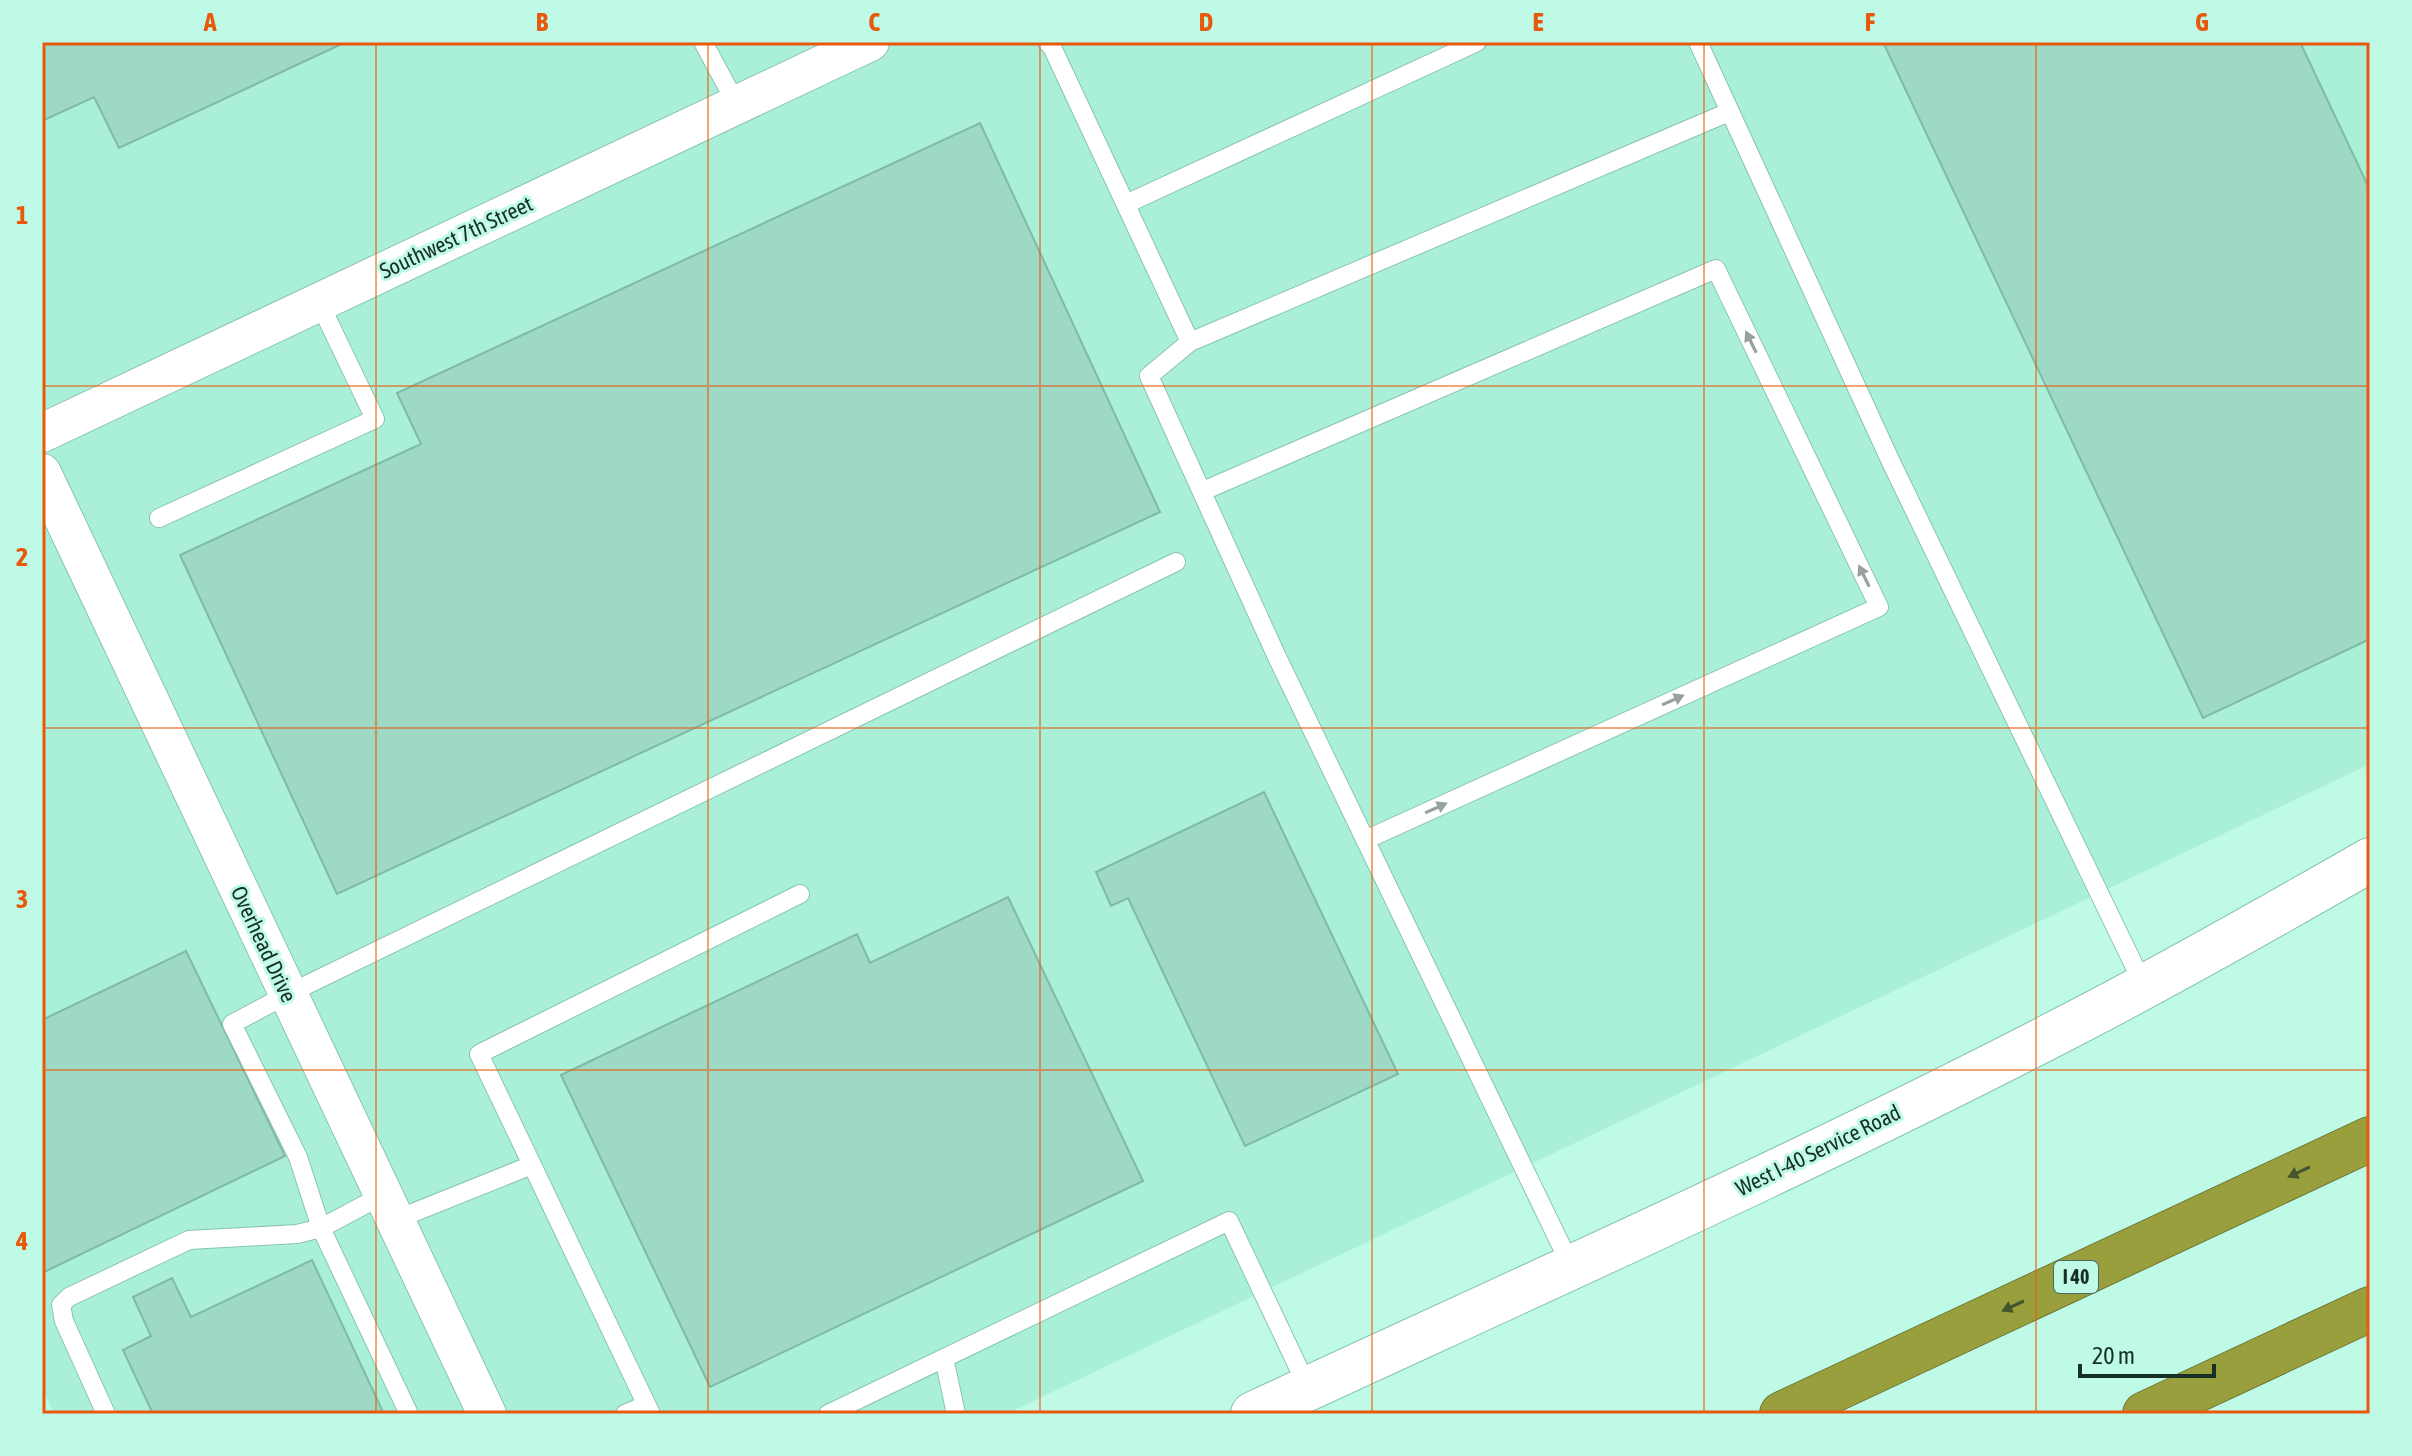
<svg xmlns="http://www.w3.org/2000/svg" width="2412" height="1456" font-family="'Asap Condensed',sans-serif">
<rect width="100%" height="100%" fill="#befae6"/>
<path fill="#aaefd8" d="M42 42H2370V764L1006 1414H54L42 1388Z"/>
<path fill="#9dd9c5" stroke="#80baa7" stroke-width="2" d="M42 42H346L119 148 94 97 42 121Z
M1883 42H2300L2370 190V639L2203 718Z
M980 123 1160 512 337 894 180 555 421 444 397 393Z
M1264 792 1398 1074 1245 1146 1128 898 1111 906 1096 872Z
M1008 897 1143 1181 710 1387 561 1075 857 934 870 963Z
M186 951 285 1156 42 1273V1014L44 1019Z
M312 1260 384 1414H153L123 1350 151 1336 133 1297 172 1278 191 1317Z"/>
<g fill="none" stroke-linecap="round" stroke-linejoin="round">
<defs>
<path id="lane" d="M703 42 737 105
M1047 42 1052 47 1190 342
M1698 42 1891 462 2144 986
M1126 204 1477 42
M1203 491 1716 269 1879 607 1365 840
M159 518 375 419 319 302
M383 1195 321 1228 409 1414
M395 1220 532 1165
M1571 1266 1277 657 1149 376 1190 342 1729 112
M944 1358 956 1414
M106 1414 64 1321 61 1305 69 1297 189 1240 297 1234 321 1228 298 1157 232 1024 288 994 1176 562
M625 1414 646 1405
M651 1414 479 1054 800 894
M828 1414 1229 1221 1308 1388"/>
<path id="street" d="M42 433 870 42
M42 473 487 1414"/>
<path id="secondary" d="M1253 1414C1531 1285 1813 1160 2085 1018 2181 968 2276 914 2370 860"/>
<path id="highway" d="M1782 1414 2370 1139
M2145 1414 2370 1309"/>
</defs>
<use href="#lane" stroke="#89c4b1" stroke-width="20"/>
<use href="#street" stroke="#89c4b1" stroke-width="40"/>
<use href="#secondary" stroke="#89c4b1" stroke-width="46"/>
<use href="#highway" stroke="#6c7836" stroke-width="46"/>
<use href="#lane" stroke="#fff" stroke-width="18"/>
<use href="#street" stroke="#fff" stroke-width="38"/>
<use href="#secondary" stroke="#fff" stroke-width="44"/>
<use href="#highway" stroke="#9a9f3e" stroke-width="44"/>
</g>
<defs><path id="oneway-solid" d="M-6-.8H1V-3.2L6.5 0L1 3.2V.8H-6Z" transform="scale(2)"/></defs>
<g fill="#97a19e">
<use href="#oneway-solid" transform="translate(1751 342) rotate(-116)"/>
<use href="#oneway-solid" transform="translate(1864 576) rotate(-116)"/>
<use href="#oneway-solid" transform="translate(1673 700) rotate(-24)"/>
<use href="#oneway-solid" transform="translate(1436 808) rotate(-24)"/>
</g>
<g fill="#45562f">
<use href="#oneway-solid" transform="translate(2299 1172) rotate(155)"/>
<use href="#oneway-solid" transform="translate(2013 1306) rotate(155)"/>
</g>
<path fill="none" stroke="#e8590c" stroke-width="2" stroke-opacity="0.55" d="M376 42V1414M708 42V1414M1040 42V1414M1372 42V1414M1704 42V1414M2036 42V1414M42 386H2370M42 728H2370M42 1070H2370"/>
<g text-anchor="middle" stroke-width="6" stroke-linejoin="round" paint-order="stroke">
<rect fill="#befae6" stroke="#496c60" stroke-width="2" x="2054" y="1261" width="44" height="32" rx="6"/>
<g font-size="20" font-weight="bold" fill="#172f27">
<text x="2076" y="1284">I 40</text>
</g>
<g font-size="22" fill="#172f27" stroke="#befae6">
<text transform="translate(456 237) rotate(-25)" y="8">Southwest 7th Street</text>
<text transform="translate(264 944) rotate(65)" y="8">Overhead Drive</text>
<text transform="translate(1818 1150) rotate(-26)" y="8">West I-40 Service Road</text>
</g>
</g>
<rect width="2412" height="1456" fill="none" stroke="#befae6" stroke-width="88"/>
<path d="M2080 1364v12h134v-12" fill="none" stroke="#172f27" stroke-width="4"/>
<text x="2092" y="1364" font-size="24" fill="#172f27" stroke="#befae6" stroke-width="6" paint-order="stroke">20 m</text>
<rect x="44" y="44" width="2324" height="1368" fill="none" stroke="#e8590c" stroke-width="3"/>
<g font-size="26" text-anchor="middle" font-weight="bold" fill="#e8590c">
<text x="210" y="31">A</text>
<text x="542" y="31">B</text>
<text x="874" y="31">C</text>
<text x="1206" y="31">D</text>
<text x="1538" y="31">E</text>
<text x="1870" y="31">F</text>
<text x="2202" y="31">G</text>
<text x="22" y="224">1</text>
<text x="22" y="566">2</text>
<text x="22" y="908">3</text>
<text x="22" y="1250">4</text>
</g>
</svg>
